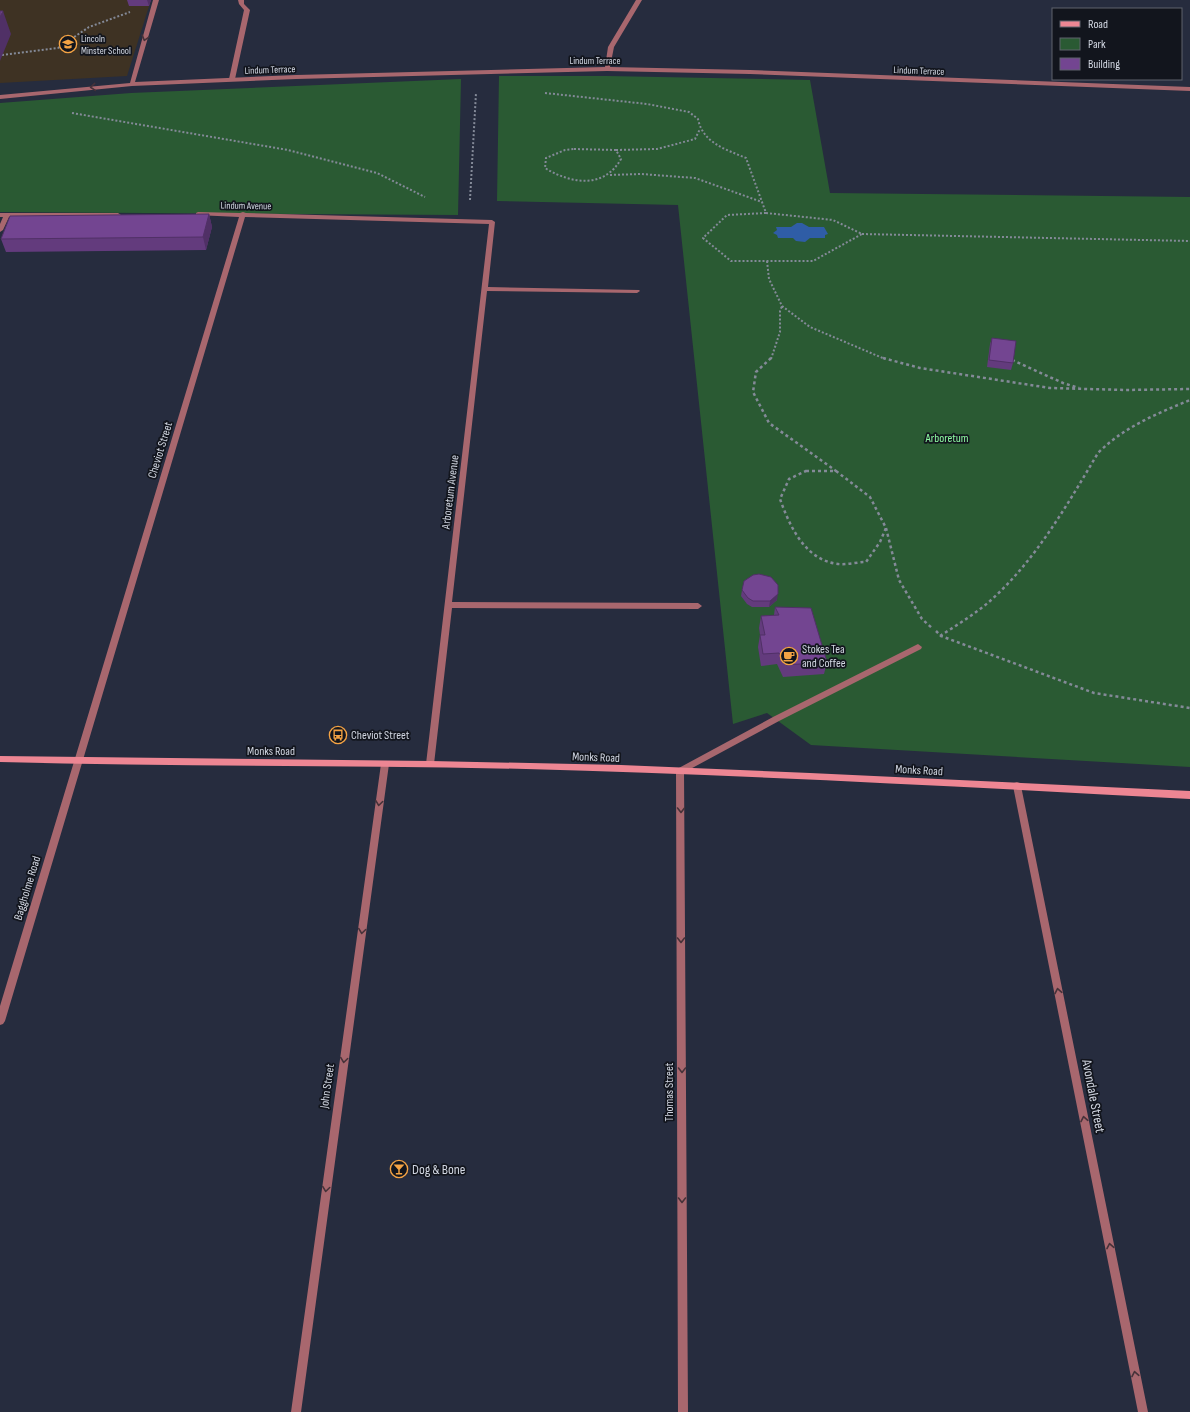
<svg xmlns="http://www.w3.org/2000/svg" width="1190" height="1412" font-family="'Sofia Sans Condensed',sans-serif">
<rect width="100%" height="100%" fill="#262c3e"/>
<path fill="#3e3223" d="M0 0H151L127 76 0 83Z"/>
<path fill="#2a5a33" d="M499 76H607L810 80 830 193 1190 197V767L811 745 767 713 733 724 678 205 497 201Z
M461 79 458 215 0 212V103L131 93Z"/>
<path fill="#2f5da6" d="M797 223H802L809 227H824L828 234 825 235V238H810L805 242 796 241 793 238H778L777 235 773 233 777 230 776 227H791Z"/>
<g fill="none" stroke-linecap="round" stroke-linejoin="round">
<path stroke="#848a98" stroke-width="2" stroke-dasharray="2 2" stroke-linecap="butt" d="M2 55 58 48 89 27 130 12
M545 93 647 104 689 112 698 119C703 143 725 149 746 158L766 213
M72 113 288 150 377 173 425 197
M574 149 616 150 621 159C604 189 571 184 545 168L546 158 565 150Z
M616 150 657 149 695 139 700 129
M610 175 641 174 695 178 762 202
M470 200 476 93
M766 213 833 220 862 234 813 261H731L703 238 727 215Z
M862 234 1190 241
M767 261 769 279 782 306 810 327 885 359
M771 359 780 332V311L782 306"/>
<path stroke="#848a98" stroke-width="2.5" stroke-dasharray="3 3" stroke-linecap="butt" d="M771 358 756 372 753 392 769 423 836 471
M883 358 920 368 1050 388 1126 390 1190 389
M1012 360 1063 383 1079 388
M806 471H836L870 497 886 528 880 542 866 562C857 562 847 565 838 564 805 560 790 527 780 499L789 479Z
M886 528 899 580 922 619 932 628
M936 631 941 636 1094 693 1190 708
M940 636C957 625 975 614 990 601 1036 560 1067 505 1098 453 1124 427 1156 414 1190 400"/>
<path fill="#a8676e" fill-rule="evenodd" d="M238 0H244V4L250 10 235 79 232 81 229 79 244 10 239 4Z
M918 644 922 647 921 649 779 721 683 773 680 774 677 773 676 771 677 769 773 717Z"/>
<path fill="#a8676e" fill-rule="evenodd" d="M153 0H159L135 82 296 75 605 67 608 47 636 0H642L614 47 610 67 750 70 1190 87V91L750 74 607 71 296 79 132 86 0 99V95L130 83Z
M198 212 240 213 243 212 246 213 492 220 495 222 488 287 639 290 640 291 637 293 487 291 452 602 698 603 702 606 698 609 452 608 434 764 433 766 430 767 427 766 426 764 489 224 245 217 5 1021 3 1024 0 1025V1006L239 217 196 215V213Z
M0 213H118L121 215 118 217H9L3 230 0 232V224L3 217H0Z
M385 761 388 762 389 764 301 1412H291L381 764 382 762Z
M680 768 683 769 684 771 688 1412H678L676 771 677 769Z
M1017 782 1020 783 1021 786 1148 1412H1138L1013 786 1014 783Z"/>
<path fill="#ed8693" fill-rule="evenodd" d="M0 756 431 761 621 765 810 773 1190 791V799C969 787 748 775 526 769 351 765 175 767 0 762Z"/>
</g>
<path fill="#633b7d" d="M127 0H151L149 6H129Z
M209 214 212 227 206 250 6 252 1 239Z
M992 338 1013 363 1011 370 987 367 990 344Z
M742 590 777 600 769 607H752L747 604 741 596Z
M775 607 827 662 824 674 783 677 777 664 761 666 758 647 760 635 759 628 761 616 774 615Z"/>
<path fill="#503066" d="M147 0H151L149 6Z
M3 11 11 34 0 61V17Z
M209 214 212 227 206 250 203 237Z
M778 594 777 600 769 607 770 601Z"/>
<path fill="#734591" stroke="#503066" d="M0 11H3L0 17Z
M209 214 203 237 1 239 10 216Z
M992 338 1016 341 1013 363 989 360Z
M759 574 771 577 778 585V594L770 601H753L748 598 742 590 744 581 753 575Z
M775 607 811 608 827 662 786 665 779 653 763 654 760 635H765L761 616 779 615Z"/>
<defs><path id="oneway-chevron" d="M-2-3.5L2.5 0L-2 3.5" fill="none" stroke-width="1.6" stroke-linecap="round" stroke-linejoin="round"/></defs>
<g stroke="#463239">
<use href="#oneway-chevron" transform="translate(145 38) rotate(106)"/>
<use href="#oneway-chevron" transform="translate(93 87) rotate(175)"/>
<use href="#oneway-chevron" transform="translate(379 803) rotate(98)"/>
<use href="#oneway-chevron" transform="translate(681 810) rotate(90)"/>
<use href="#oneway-chevron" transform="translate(362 931) rotate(98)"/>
<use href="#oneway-chevron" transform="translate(681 940) rotate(90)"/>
<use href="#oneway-chevron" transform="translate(1058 991) rotate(-101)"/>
<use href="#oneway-chevron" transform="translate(344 1060) rotate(98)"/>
<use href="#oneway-chevron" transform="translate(682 1070) rotate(90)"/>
<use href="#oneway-chevron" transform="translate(1084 1119) rotate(-101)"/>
<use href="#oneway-chevron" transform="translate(326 1189) rotate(98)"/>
<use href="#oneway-chevron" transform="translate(682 1200) rotate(90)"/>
<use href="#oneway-chevron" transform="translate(1110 1246) rotate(-101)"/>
<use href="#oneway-chevron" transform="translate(1135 1374) rotate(-101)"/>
</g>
<defs>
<symbol id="school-ring" viewBox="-11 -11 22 22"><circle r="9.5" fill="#12151d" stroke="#f4a344" stroke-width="1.5"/><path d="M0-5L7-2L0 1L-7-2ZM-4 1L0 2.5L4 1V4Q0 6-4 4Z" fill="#f4a344"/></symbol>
<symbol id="cafe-ring" viewBox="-11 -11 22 22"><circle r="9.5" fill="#12151d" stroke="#f4a344" stroke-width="1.5"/><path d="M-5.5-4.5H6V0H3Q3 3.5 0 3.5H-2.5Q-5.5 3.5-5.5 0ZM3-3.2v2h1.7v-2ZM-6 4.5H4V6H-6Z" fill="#f4a344"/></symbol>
<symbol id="bus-ring" viewBox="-11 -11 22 22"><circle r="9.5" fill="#12151d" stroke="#f4a344" stroke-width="1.5"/><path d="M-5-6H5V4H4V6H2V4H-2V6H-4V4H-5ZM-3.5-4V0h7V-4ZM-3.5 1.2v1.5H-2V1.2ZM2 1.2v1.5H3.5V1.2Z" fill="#f4a344"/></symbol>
<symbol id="bar-ring" viewBox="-11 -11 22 22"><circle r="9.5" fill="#12151d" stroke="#f4a344" stroke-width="1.5"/><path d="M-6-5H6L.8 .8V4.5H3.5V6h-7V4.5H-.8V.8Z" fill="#f4a344"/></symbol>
</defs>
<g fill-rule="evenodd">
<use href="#school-ring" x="58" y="34" width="20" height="20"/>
<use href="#cafe-ring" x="779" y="646" width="20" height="20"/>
<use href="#bus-ring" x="328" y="725" width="20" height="20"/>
<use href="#bar-ring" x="389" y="1159" width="20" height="20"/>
</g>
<g text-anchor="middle" stroke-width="3.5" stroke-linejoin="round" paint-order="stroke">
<g font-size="10" fill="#d2d7e2" stroke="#12151d" text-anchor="start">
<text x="81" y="42">Lincoln<tspan x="81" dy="12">Minster School</tspan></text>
</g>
<g font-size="10" fill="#d2d7e2" stroke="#12151d">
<text x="595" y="64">Lindum Terrace</text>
<text transform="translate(270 69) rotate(-2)" y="4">Lindum Terrace</text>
<text transform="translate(919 70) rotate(2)" y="4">Lindum Terrace</text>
<text transform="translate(246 205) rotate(1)" y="4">Lindum Avenue</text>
</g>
<g font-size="12" fill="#8ffca3" stroke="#12151d">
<text x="947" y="442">Arboretum</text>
</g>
<g font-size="12" fill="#d2d7e2" stroke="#12151d">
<text transform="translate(160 450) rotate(-73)" y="4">Cheviot Street</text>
<text transform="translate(450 492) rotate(-83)" y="4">Arboretum Avenue</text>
<text x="271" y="755">Monks Road</text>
<text transform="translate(596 757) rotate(2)" y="4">Monks Road</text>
<text transform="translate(919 770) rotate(3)" y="4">Monks Road</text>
<text transform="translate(27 888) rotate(-73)" y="4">Baggholme Road</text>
<text transform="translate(327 1086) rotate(-82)" y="4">John Street</text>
<text transform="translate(669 1092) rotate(-90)" y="4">Thomas Street</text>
</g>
<g font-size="12" fill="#d2d7e2" stroke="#12151d" text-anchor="start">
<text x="802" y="653">Stokes Tea<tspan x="802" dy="14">and Coffee</tspan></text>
<text x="351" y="739">Cheviot Street</text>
</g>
<g font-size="14" fill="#d2d7e2" stroke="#12151d">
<text transform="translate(1094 1096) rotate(79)" y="5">Avondale Street</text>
</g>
<g font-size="14" fill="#d2d7e2" stroke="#12151d" text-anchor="start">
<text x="412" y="1174">Dog &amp; Bone</text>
</g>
</g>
<rect x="1052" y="8" width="130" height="72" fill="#12151d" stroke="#5f636c"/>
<rect x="1060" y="21" width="20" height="6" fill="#ed8693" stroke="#5f636c"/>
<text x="1088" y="28" font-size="12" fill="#d2d7e2">Road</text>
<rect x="1060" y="38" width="20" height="12" fill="#2a5a33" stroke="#5f636c"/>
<text x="1088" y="48" font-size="12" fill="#d2d7e2">Park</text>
<rect x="1060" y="58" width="20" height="12" fill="#734591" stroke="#5f636c"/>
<text x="1088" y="68" font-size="12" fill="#d2d7e2">Building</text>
</svg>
